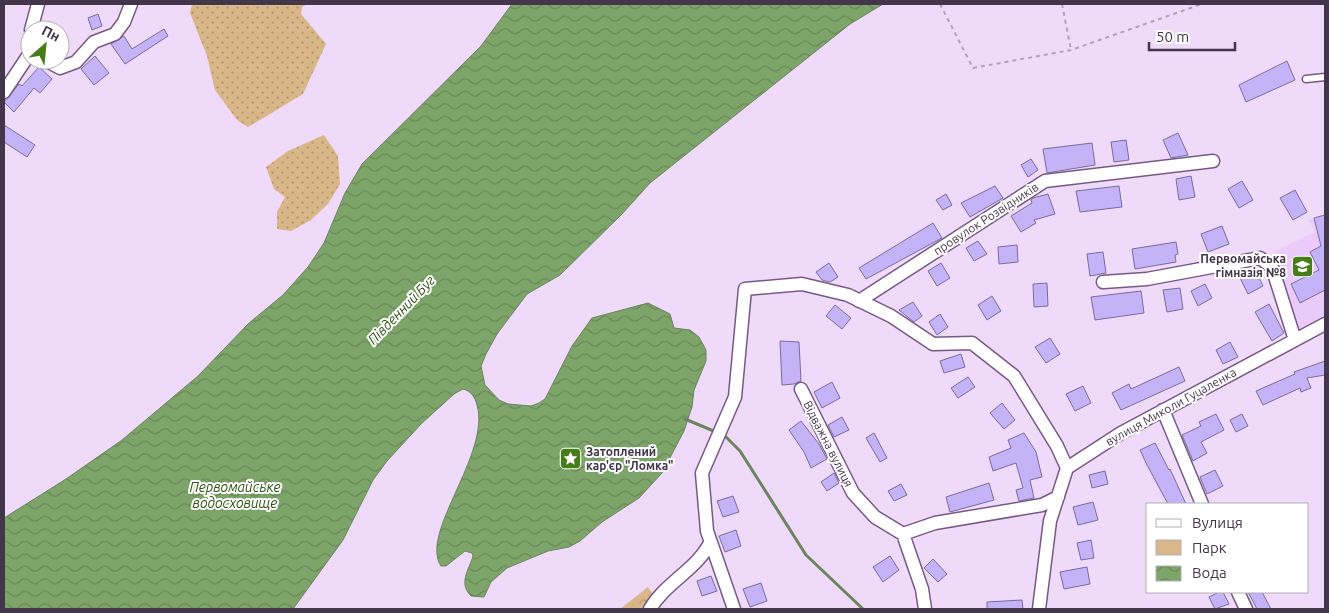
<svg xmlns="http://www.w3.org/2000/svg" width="1329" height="613" font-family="Ubuntu,sans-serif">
<defs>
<pattern id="green-dots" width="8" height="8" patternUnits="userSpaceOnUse" patternTransform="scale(1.25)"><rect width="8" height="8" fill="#d9b788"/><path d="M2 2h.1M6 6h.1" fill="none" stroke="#b29671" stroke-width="1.8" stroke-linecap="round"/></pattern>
<pattern id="forest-crowns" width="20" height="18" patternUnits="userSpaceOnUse" patternTransform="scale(1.25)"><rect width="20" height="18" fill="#d9b788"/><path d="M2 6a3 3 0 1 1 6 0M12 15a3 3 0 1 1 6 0" fill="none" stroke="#b29671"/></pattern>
<pattern id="water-waves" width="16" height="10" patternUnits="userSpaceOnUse" patternTransform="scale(1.25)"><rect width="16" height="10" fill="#7ea569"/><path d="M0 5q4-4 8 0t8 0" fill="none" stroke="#698758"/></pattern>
</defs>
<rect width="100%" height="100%" fill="#efdaf9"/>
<path fill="#ebcbf9" d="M1325 215V318L1303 330 1297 326 1280 281 1276 251 1315 232 1309 220Z"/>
<path fill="url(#green-dots)" d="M192 4H307L302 7 301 14 326 44 303 94 248 127 237 120 215 90 207 56 190 13Z
M324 135 338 156 340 184 328 204 311 220 291 231 277 229V212L285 197 274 189 266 167 288 151Z"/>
<path fill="url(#forest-crowns)" d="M648 587 653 594 645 609H620Z"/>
<path fill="url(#water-waves)" stroke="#6d8460" d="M512 4H883L850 24 650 183 622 214 560 275 527 294 497 334 486 354 481 366 485 385 499 400 508 404 531 406 539 403 545 399 572 346 592 318 648 303 670 314 674 328 690 330 699 337 706 350V361L694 390 692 407 684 431 662 473 639 498 602 522 580 541 569 547 548 551 507 568 491 582 484 597 471 596C458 583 469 570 473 556L472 553 465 551 446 566H441C419 533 491 454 477 405 475 397 471 391 463 389L454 394 421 424 387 461 373 480 343 540 293 609H4V518L66 479 122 440 198 376 249 323 283 295 308 267 324 243 345 193 362 164 481 46Z"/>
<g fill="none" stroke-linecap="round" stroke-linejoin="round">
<path stroke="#6d8460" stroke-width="3" d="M685 419 716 432
M724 435 740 451 806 555 863 609"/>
</g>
<path fill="#c4b4f7" stroke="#786c9f" d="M98 14 102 26 92 30 88 18Z
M164 29 168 36 125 64 111 44 124 36 132 49Z
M95 56 109 73 94 85 81 69Z
M1287 61 1295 80 1246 102 1239 85Z
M39 67 52 79 40 93 34 88 14 112 4 102 19 84 22 86Z
M4 125 35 145 27 157 4 142Z
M1178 133 1188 155 1171 158 1163 140Z
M1126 140 1129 160 1114 162 1111 142Z
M1092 143 1095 165 1047 173 1043 149Z
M1031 159 1038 170 1028 177 1021 165Z
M1191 176 1195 197 1179 200 1176 179Z
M1242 181 1253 200 1239 208 1228 189Z
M995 186 1003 198 970 217 961 203Z
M1119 186 1122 207 1080 212 1076 191Z
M1295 190 1307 212 1293 220 1280 198Z
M946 194 952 205 943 210 936 200Z
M1048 194 1055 214 1034 220 1036 223 1021 232 1011 216 1032 203 1031 200 1033 198Z
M1325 215V290L1300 303 1291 284 1319 270 1310 252 1321 246 1314 218Z
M933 223 942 238 866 279 859 268Z
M1222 226 1229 244 1208 252 1201 234Z
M978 241 987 254 974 261 966 248Z
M1176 242 1178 254 1175 255 1176 262 1135 269 1132 249Z
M1017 245 1018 262 999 264 998 247Z
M1103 252 1106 273 1090 276 1087 254Z
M829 263 838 277 830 282 822 280 816 272Z
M941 263 950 278 937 286 928 271Z
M1256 271 1263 286 1248 294 1240 278Z
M1047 283 1048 306 1034 307 1033 284Z
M1205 284 1212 298 1198 306 1191 291Z
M1180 288 1183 309 1167 312 1163 290Z
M1141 291 1144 313 1095 320 1091 297Z
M992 296 1001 311 987 320 978 305Z
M913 302 922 316 914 322 899 310Z
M1269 304 1284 333 1272 341 1255 312Z
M835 305 851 318 842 329 826 316Z
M940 314 948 327 937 335 929 322Z
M1050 338 1060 354 1046 363 1035 347Z
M780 341 799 342 801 381 794 384 782 385Z
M1230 342 1238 357 1223 364 1216 350Z
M961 354 965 367 944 373 940 361Z
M1325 361V375L1307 378 1311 388 1301 392 1300 388 1263 405 1256 391 1295 374 1294 372Z
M1179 367 1185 381 1121 410 1112 393 1129 384 1131 389Z
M968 377 975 387 958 398 951 388Z
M832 382 840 398 822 408 814 392Z
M1083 386 1091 403 1075 411 1066 394Z
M1002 403 1015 420 1004 429 990 413Z
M1216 414 1224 430 1201 442 1207 453 1193 461 1182 435 1201 426 1199 422Z
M1242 414 1248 426 1236 432 1230 420Z
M842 417 849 430 834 437 828 425Z
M801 421 819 444 827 459 811 468 804 452 789 430Z
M874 433 887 458 880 462 866 438Z
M1024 433 1036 452 1042 477 1030 480 1034 498 1019 501 1016 490 1023 488 1016 463 993 471 989 457 1011 448 1008 440Z
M1155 443 1169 470 1170 469 1186 504H1168L1147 465 1140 450Z
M1215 470 1223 486 1207 494 1200 477Z
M1105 471 1108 484 1092 488 1089 475Z
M834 473 839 483 827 491 821 482Z
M989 483 994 500 950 512 946 497Z
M901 484 907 495 894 501 888 491Z
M733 496 739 512 723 517 717 501Z
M1093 502 1098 520 1078 525 1073 507Z
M736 530 741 546 725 552 719 536Z
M1091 540 1094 558 1081 560 1077 543Z
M890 556 899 570 883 582 873 567Z
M933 559 947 574 938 582 924 568Z
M1087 567 1090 584 1064 589 1060 572Z
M711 576 717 591 702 596 697 581Z
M761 583 767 601 750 607 743 589Z
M1219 592H1223L1229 604 1215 609 1209 597Z
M1248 592H1262L1271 609H1257Z
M1022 600 1023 609H987V602Z"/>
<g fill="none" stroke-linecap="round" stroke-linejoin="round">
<defs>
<path id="lane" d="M1306 79 1325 77"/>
<path id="street" d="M31 30 38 4
M45 60 60 68 76 62 94 42 115 34 124 22 131 4
M4 92 30 53
M1103 282 1147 279 1260 258 1272 267 1295 340
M859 301 1045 181 1213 161
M801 389 853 493 875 517 903 534 935 523 1042 505 1058 497
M1163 410 1202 504
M903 534 922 589 925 609
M1238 592 1246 609
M650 609C665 583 696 570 710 543
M734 609 707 531 702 473 735 397 745 289 802 284 848 295 891 316 933 344 972 343 1014 376 1057 446 1067 468
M1039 609 1050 521 1067 468 1121 433 1325 324"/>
</defs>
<use href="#lane" stroke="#785986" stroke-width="9"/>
<use href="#street" stroke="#785986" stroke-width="15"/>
<path stroke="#b3a1bc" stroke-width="2" stroke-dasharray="4 4" stroke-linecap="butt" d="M940 4 973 68 1071 50 1202 4
M1062 4 1071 50"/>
<use href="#lane" stroke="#fff" stroke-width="6"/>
<use href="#street" stroke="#fff" stroke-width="12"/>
</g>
<defs>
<symbol id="school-square" viewBox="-11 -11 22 22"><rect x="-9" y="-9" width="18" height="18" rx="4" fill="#457e18" stroke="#fff"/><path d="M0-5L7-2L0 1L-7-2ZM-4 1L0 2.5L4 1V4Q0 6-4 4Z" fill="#fff"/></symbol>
<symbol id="sight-square" viewBox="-11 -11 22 22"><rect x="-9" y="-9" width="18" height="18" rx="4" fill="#457e18" stroke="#fff"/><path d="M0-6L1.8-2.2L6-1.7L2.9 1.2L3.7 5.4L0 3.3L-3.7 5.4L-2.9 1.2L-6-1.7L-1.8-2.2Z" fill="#fff"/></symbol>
</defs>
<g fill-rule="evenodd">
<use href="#school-square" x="1290" y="254" width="25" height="25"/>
<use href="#sight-square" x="558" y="446" width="25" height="25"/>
</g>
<g text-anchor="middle" stroke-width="4" stroke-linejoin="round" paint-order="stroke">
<g font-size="12" fill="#44364a" stroke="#fff">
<text transform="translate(986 219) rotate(-33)" y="4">провулок Розвідників</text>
<text transform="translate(1171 407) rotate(-29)" y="4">вулиця Миколи Гуцаленка</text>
<text transform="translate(828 444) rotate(63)" y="4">Відважна вулиця</text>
</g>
<g font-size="12" font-weight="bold" fill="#44364a" stroke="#fff" text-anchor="end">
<text x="1286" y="263">Первомайська<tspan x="1286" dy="14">гімназія №8</tspan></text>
<text x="586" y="456" text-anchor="start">Затоплений<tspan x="586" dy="14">кар'єр "Ломка"</tspan></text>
</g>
<g font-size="14" font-style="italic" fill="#2e5315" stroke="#fff">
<text transform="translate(401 310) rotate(-46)" y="5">Південний Буг</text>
<text x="235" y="492">Первомайське<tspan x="235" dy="16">водосховище</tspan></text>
</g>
</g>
<rect width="1329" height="613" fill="none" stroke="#44364a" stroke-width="10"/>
<rect x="1146" y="503" width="162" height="90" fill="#ffffff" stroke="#b4afb7"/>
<rect x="1156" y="519" width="25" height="8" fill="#ffffff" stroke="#b4afb7"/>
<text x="1192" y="528" font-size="15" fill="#44364a">Вулиця</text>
<rect x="1156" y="540" width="25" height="15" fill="#d9b788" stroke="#b4afb7"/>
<text x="1192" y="553" font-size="15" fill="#44364a">Парк</text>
<rect x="1156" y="566" width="25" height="15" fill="url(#water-waves)" stroke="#b4afb7"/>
<text x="1192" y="578" font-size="15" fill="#44364a">Вода</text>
<g transform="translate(45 45) rotate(27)"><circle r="24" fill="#ffffff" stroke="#b4afb7"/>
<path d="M0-4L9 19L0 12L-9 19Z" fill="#457e18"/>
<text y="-8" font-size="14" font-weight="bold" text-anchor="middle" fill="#44364a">Пн</text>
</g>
<path d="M1149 42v8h86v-8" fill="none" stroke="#44364a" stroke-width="2.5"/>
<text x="1156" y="42" font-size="15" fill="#44364a" stroke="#ffffff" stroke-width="4" paint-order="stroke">50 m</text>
</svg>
